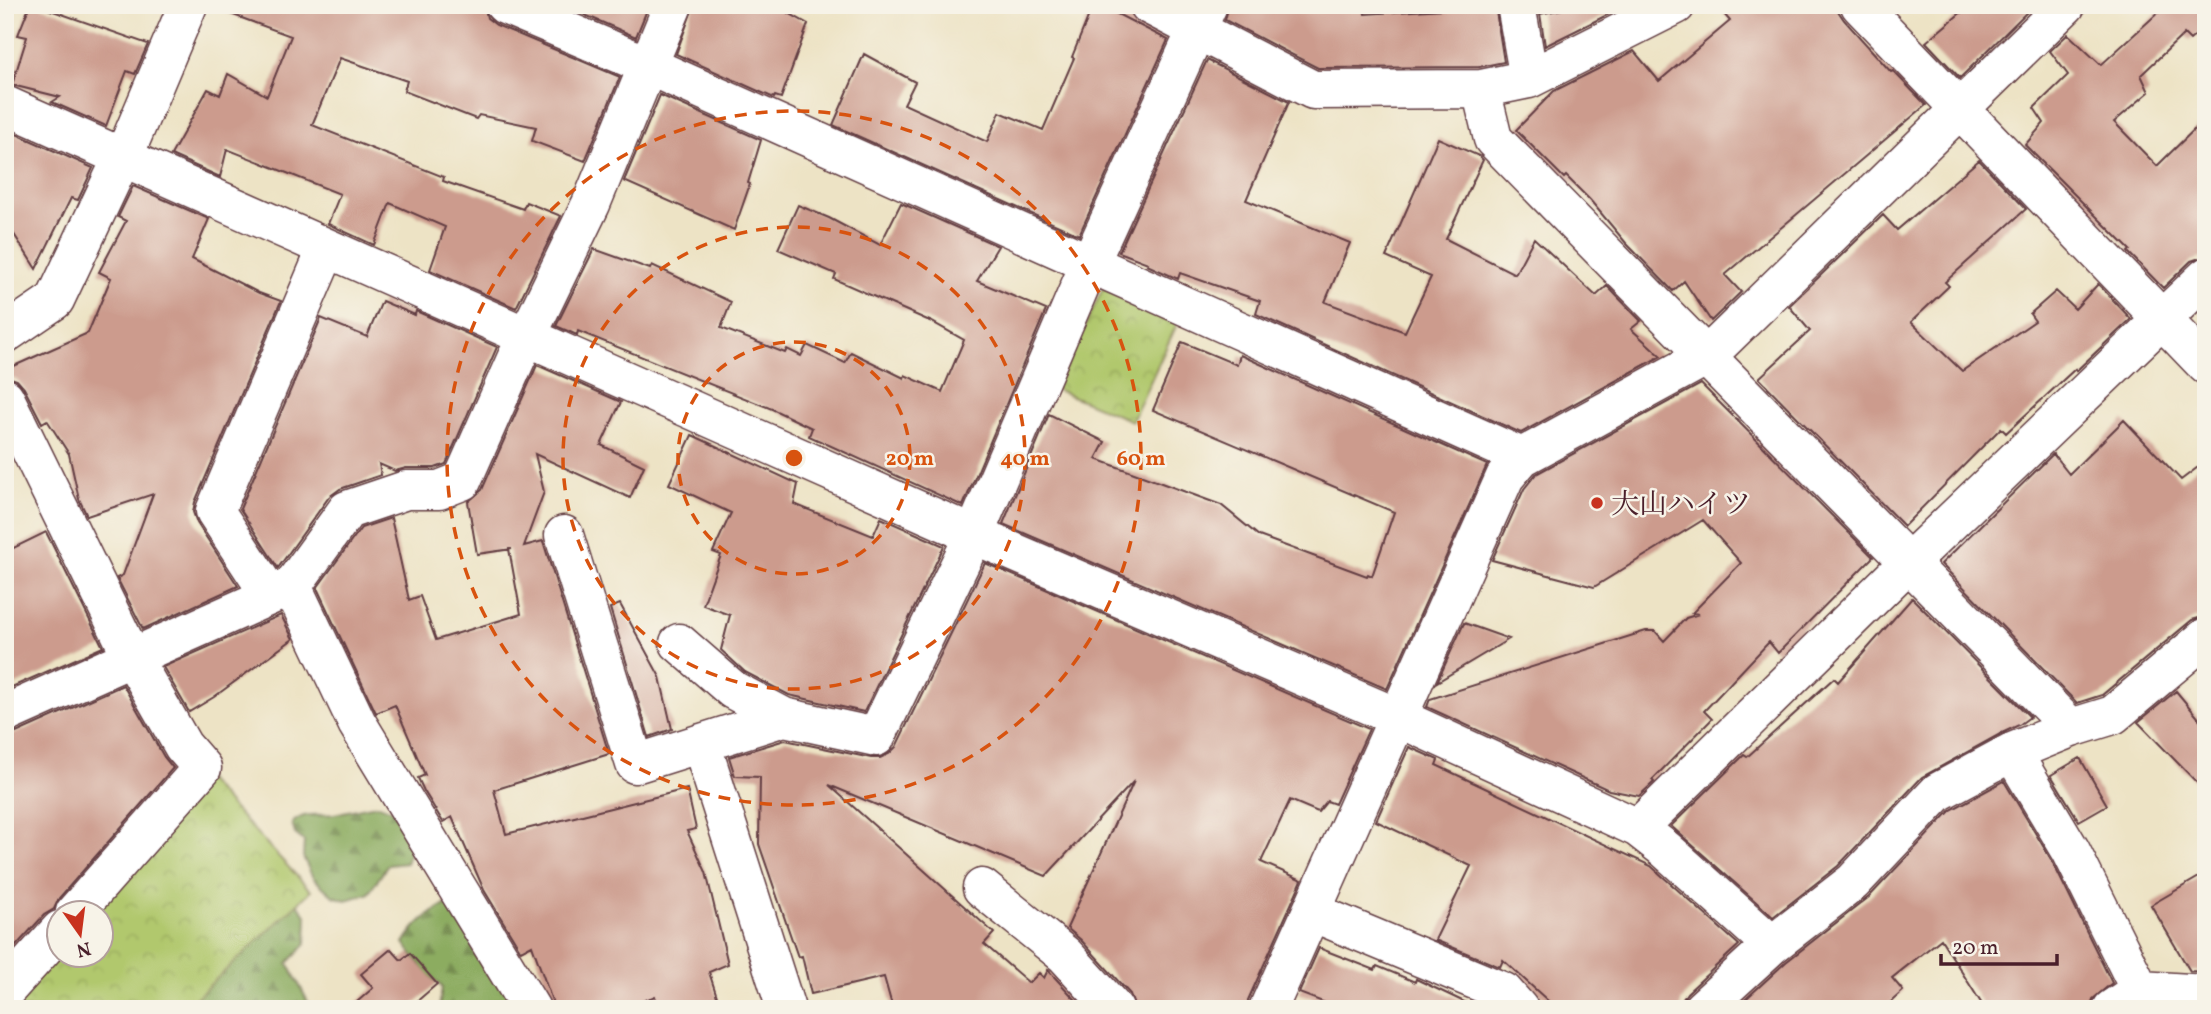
<svg xmlns="http://www.w3.org/2000/svg" width="2211" height="1014" font-family="Vollkorn,'Noto Serif JP',serif">
<defs>
<pattern id="forest-firs" width="22" height="20" patternUnits="userSpaceOnUse" patternTransform="scale(1.75)"><rect width="22" height="20" fill="#8cac60"/><path d="M5 1l3.5 6h-7zM16 11l3.5 6h-7z" fill="#748b4f"/></pattern>
<pattern id="park-crowns" width="20" height="18" patternUnits="userSpaceOnUse" patternTransform="scale(1.75)"><rect width="20" height="18" fill="#b1c86d"/><path d="M2 6a3 3 0 1 1 6 0M12 15a3 3 0 1 1 6 0" fill="none" stroke="#9aab5f"/></pattern>
</defs>
<rect width="100%" height="100%" fill="#f7f3e8"/>
<filter id="ink" filterUnits="userSpaceOnUse"><feTurbulence type="fractalNoise" baseFrequency=".0143" numOctaves="2"/><feDisplacementMap in="SourceGraphic" scale="14" xChannelSelector="R" yChannelSelector="G"/><feConvolveMatrix kernelMatrix="1 2 1 2 8 2 1 2 1" color-interpolation-filters="sRGB"/></filter>
<filter id="wash" filterUnits="userSpaceOnUse"><feTurbulence type="fractalNoise" baseFrequency=".00686" numOctaves="4" result="noise"/><feDisplacementMap in="SourceGraphic" scale="28" xChannelSelector="R" yChannelSelector="G"/><feGaussianBlur stdDeviation="1.57" result="paint"/><feColorMatrix in="noise" values="0 0 0 0 0 0 0 0 0 0 0 0 0 0 0 0 0 1.4 0 .05"/><feComposite in="paint" operator="in"/></filter>
<g filter="url(#wash)">
<rect width="100%" height="100%" fill="#ede3c5"/>
<path fill="url(#forest-firs)" stroke="#6b6646" stroke-width="2" d="M379 805 402 814 412 847 406 863 388 865 368 894 346 900 333 896 313 878 303 857 304 841 295 834 292 823C308 810 316 817 334 814 349 811 363 807 379 805Z
M288 888 307 917 306 944 288 963 309 1004 316 1009H98L102 912Z
M447 904 542 1009H439L442 987 428 975 404 943C415 924 428 914 447 904Z"/>
<path fill="url(#park-crowns)" stroke="#7e744c" stroke-width="2" d="M1103 288 1178 322 1132 421 1055 389Z
M201 774 311 891 184 1009H5L60 954H102V912H79Z"/>
<g id="blocks">
<path fill="#cc9b8d" d="M30 5H36L148 44 135 74 127 71 106 126 52 102 60 97 12 85 27 37 18 35Z
M218 5H484L487 18 496 25 620 77 585 161 532 141 536 127 479 115 476 119 404 91 407 81 340 58 312 125 444 177 443 181 523 209 526 202 561 216 516 308 430 270 445 227 390 203 374 245 328 224 340 194 227 149 220 177 171 155 208 89 220 95 228 74 267 96 291 36 217 9Z
M562 5H649L636 37Z
M694 5H774L808 24 781 98 775 96 774 98 676 54Z
M1093 5H1100L1168 40 1079 235 833 125 864 54 915 82 904 104 987 142 1000 112 1043 130 1074 58 1072 57Z
M1229 5H1363L1365 14 1443 9 1442 5H1495L1504 62 1479 67 1318 68 1225 20Z
M1580 5H1627L1545 46 1540 14Z
M1716 5H1834L1844 20 1891 72 1893 71 1926 105 1725 275 1741 292 1711 321 1684 281 1673 291 1626 243 1590 200 1566 176 1564 178 1516 130 1554 91 1634 51 1659 81 1730 21Z
M1970 5H2034L1960 78 1926 42Z
M2156 5H2206V26L2190 40 2184 34 2141 75 2149 92 2114 122 2157 166 2206 118V256L2191 261 2163 288 2128 252 2130 250 2025 145 2044 123 2034 108 2068 75 2050 51 2068 34 2101 65 2161 10Z
M1207 60 1289 102 1246 200 1350 243 1325 302 1405 332 1431 277 1386 257 1438 138 1479 156 1483 160 1446 239 1515 274 1534 238 1596 296 1607 286 1641 321 1631 329 1661 356 1521 433 1256 314 1260 301 1180 273 1178 279 1147 265 1148 263 1119 252Z
M660 95 761 140 748 183 750 184 734 230 624 181Z
M5 129 93 168 78 200 71 198 36 269 5 220Z
M1979 160 2026 209 1945 282 1949 286 1911 322 1962 371 2035 321 2030 314 2056 291 2075 309 2098 284 2131 319 2076 371 2075 369 2006 433 2001 428 1904 526 1759 378 1810 331 1789 306 1883 215 1897 230Z
M133 186 209 219 192 259 259 293 281 301 195 502 193 512 197 523 238 586 143 629 117 578 123 575 153 494 87 516 79 499 69 454 47 420 42 423 24 388 17 380 5 376V370L88 333 111 278 99 272 126 221 118 217Z
M901 203 998 246 977 281 1046 310 963 506 809 436 812 428 772 409 578 331 577 335 556 326 594 249 650 269 652 265 731 302 721 328 785 353 787 349 801 356 807 345 845 363 851 352 904 378 905 375 942 392 964 340 932 322 834 279 836 274 778 249 798 205 829 218 880 245Z
M382 301 415 315 416 311 497 347 446 464 435 468H406L395 471 379 464 381 475 340 489 329 497 278 568 240 509 321 318 367 337Z
M1182 342 1237 365 1240 355 1487 465 1387 689 1003 524 1049 414 1105 442 1096 459 1221 505 1259 536 1367 576 1368 574 1372 576 1394 512 1153 410Z
M537 365 621 402 601 445 644 466 630 498 535 454 544 492 524 546 543 541 609 754 494 790 506 834 687 789 696 829 687 831 706 872 728 964 709 972 721 1009H659L655 996 624 1009H555L532 945 521 951 484 890 452 817 443 822 424 791 418 778 425 775 395 705 376 713 317 588 361 528 391 518 409 600 420 596 436 640 521 614 509 549H512L477 554 468 502 482 490Z
M1701 384 1873 557 1778 653 1769 642 1704 711 1712 719 1652 780 1654 782 1639 796 1609 790 1427 707 1430 699 1646 631H1655L1664 641 1686 618 1699 614 1692 613 1741 563 1703 520 1594 587 1492 560 1524 489 1536 474Z
M2124 420 2181 480 2206 461V616L2192 620 2102 695 2077 703 1941 564 2053 454 2069 474Z
M692 435 798 484 794 504 873 536 881 518 944 546 864 712 789 695 745 672 721 650 730 615 703 605 721 555 713 552 731 513 669 484Z
M46 532 103 647 5 690V552Z
M985 563 1369 729 1335 804 1327 801 1318 812 1290 800 1261 862 1302 880 1248 1000 1247 1009H1135L1130 994 1081 940 1067 928 1134 781 1046 876 829 785 994 933 984 944 1029 983 1039 973 1044 978 1048 970 1084 1009H893L884 977 811 994 802 956 798 957 759 844 760 777 735 776 729 757 785 740 871 758H880L889 754 896 747Z
M1912 598 2030 717 2019 725 2002 733 1922 777 1838 866 1773 917 1671 826 1744 755 1747 757 1834 678 1838 682Z
M620 604 660 677 672 729 649 737 610 608Z
M281 615 293 639 214 697 189 712 163 667Z
M1464 623 1509 639 1437 682Z
M123 685 164 757 173 768 59 898 54 909 44 915 5 958V735L14 734Z
M2176 691 2206 727V792L2138 722Z
M1409 747 1438 760 1436 765 1651 866 1739 945 1687 993 1681 1002V1009H1557L1503 960 1500 967 1435 940 1471 866 1376 821Z
M2080 758 2107 805 2079 821 2051 775Z
M2004 781 2052 861 2112 983 2093 999 2090 1009H1985L1941 939 1892 978 1903 991 1883 1009H1735L1786 962 1869 897 1951 810Z
M2206 873V972L2190 971 2151 905Z
M1319 948 1375 970 1377 966 1415 982 1416 979 1479 1009H1341L1299 993Z
M391 949 401 960 410 953 437 984 408 1009H349L373 988 361 974Z"/>
</g>
</g>
<g filter="url(#ink)">
<use href="#blocks" fill-opacity="0" stroke="#623c42" stroke-width="2"/>
<g fill="none" stroke-linecap="round" stroke-linejoin="round">
<defs>
<path id="minor" d="M505 5 649 66 1522 457
M1149 5 1313 90 1481 89 1529 79 1676 5
M1516 5 1529 79
M1860 5 2206 365
M1481 89 1493 139 2071 728
M5 105 974 535 1399 718 1638 828 1665 849 1772 945
M5 334 55 300 132 137 188 5
M5 398 132 657 183 746 202 768 75 912
M564 535 635 764 784 717 876 737 974 535 1089 265 1208 5
M292 586 357 723 531 1009
M270 595 215 511 327 248
M679 643 733 690 784 717
M5 714 292 586 347 510 406 490H439L462 481 516 359 591 204 673 5
M701 743 786 1009
M2012 752 2071 851 2140 990 2206 994
M1638 828 1909 562 2206 277
M982 888 1065 955 1114 1009
M1312 912 1504 992 1519 1009
M5 991 60 930
M1268 1009 1505 477 1522 457 1707 356 2066 5
M1702 1009 1772 945 1853 882 1938 792 2012 752 2071 728 2113 715 2206 637
M2112 1009 2140 990"/>
</defs>
<use href="#minor" stroke="#623c42" stroke-width="41"/>
<use href="#minor" stroke="#fff" stroke-width="38"/>
</g>
</g>
<g fill="none" stroke="#d8530f" stroke-width="3.5" stroke-dasharray="12 9">
<circle cx="794" cy="458" r="116"/>
<circle cx="794" cy="458" r="231"/>
<circle cx="794" cy="458" r="347"/>
</g>
<circle fill="#c8321e" stroke="#f7f3e8" stroke-width="2.5" cx="1597" cy="503" r="7"/>
<g text-anchor="middle" stroke-width="5" stroke-linejoin="round" paint-order="stroke">
<g font-size="28" fill="#4a1f2b" stroke="#f7f3e8" text-anchor="start">
<text x="1611" y="513">大山ハイツ</text>
</g>
</g>
<circle cx="794" cy="458" r="10" fill="#d8530f" stroke="#f7f3e8" stroke-width="3.5"/>
<g font-size="21" text-anchor="middle" font-weight="bold" fill="#d8530f" stroke="#f7f3e8" stroke-width="5" stroke-linejoin="round" paint-order="stroke">
<text x="910" y="465">20 m</text>
<text x="1025" y="465">40 m</text>
<text x="1141" y="465">60 m</text>
</g>
<rect width="2211" height="1014" fill="none" stroke="#f7f3e8" stroke-width="28"/>
<g transform="translate(80 934) rotate(166)"><circle r="33" fill="#f7f3e8" stroke="#b29e9c" stroke-width="2"/>
<path d="M0-5L12 26L0 18L-12 26Z" fill="#c8321e"/>
<text y="-10" font-size="19" font-weight="bold" text-anchor="middle" fill="#4a1f2b">N</text>
</g>
<path d="M1941 954v10h116v-10" fill="none" stroke="#4a1f2b" stroke-width="3.5"/>
<text x="1952" y="954" font-size="21" fill="#4a1f2b" stroke="#f7f3e8" stroke-width="5" paint-order="stroke">20 m</text>
</svg>
